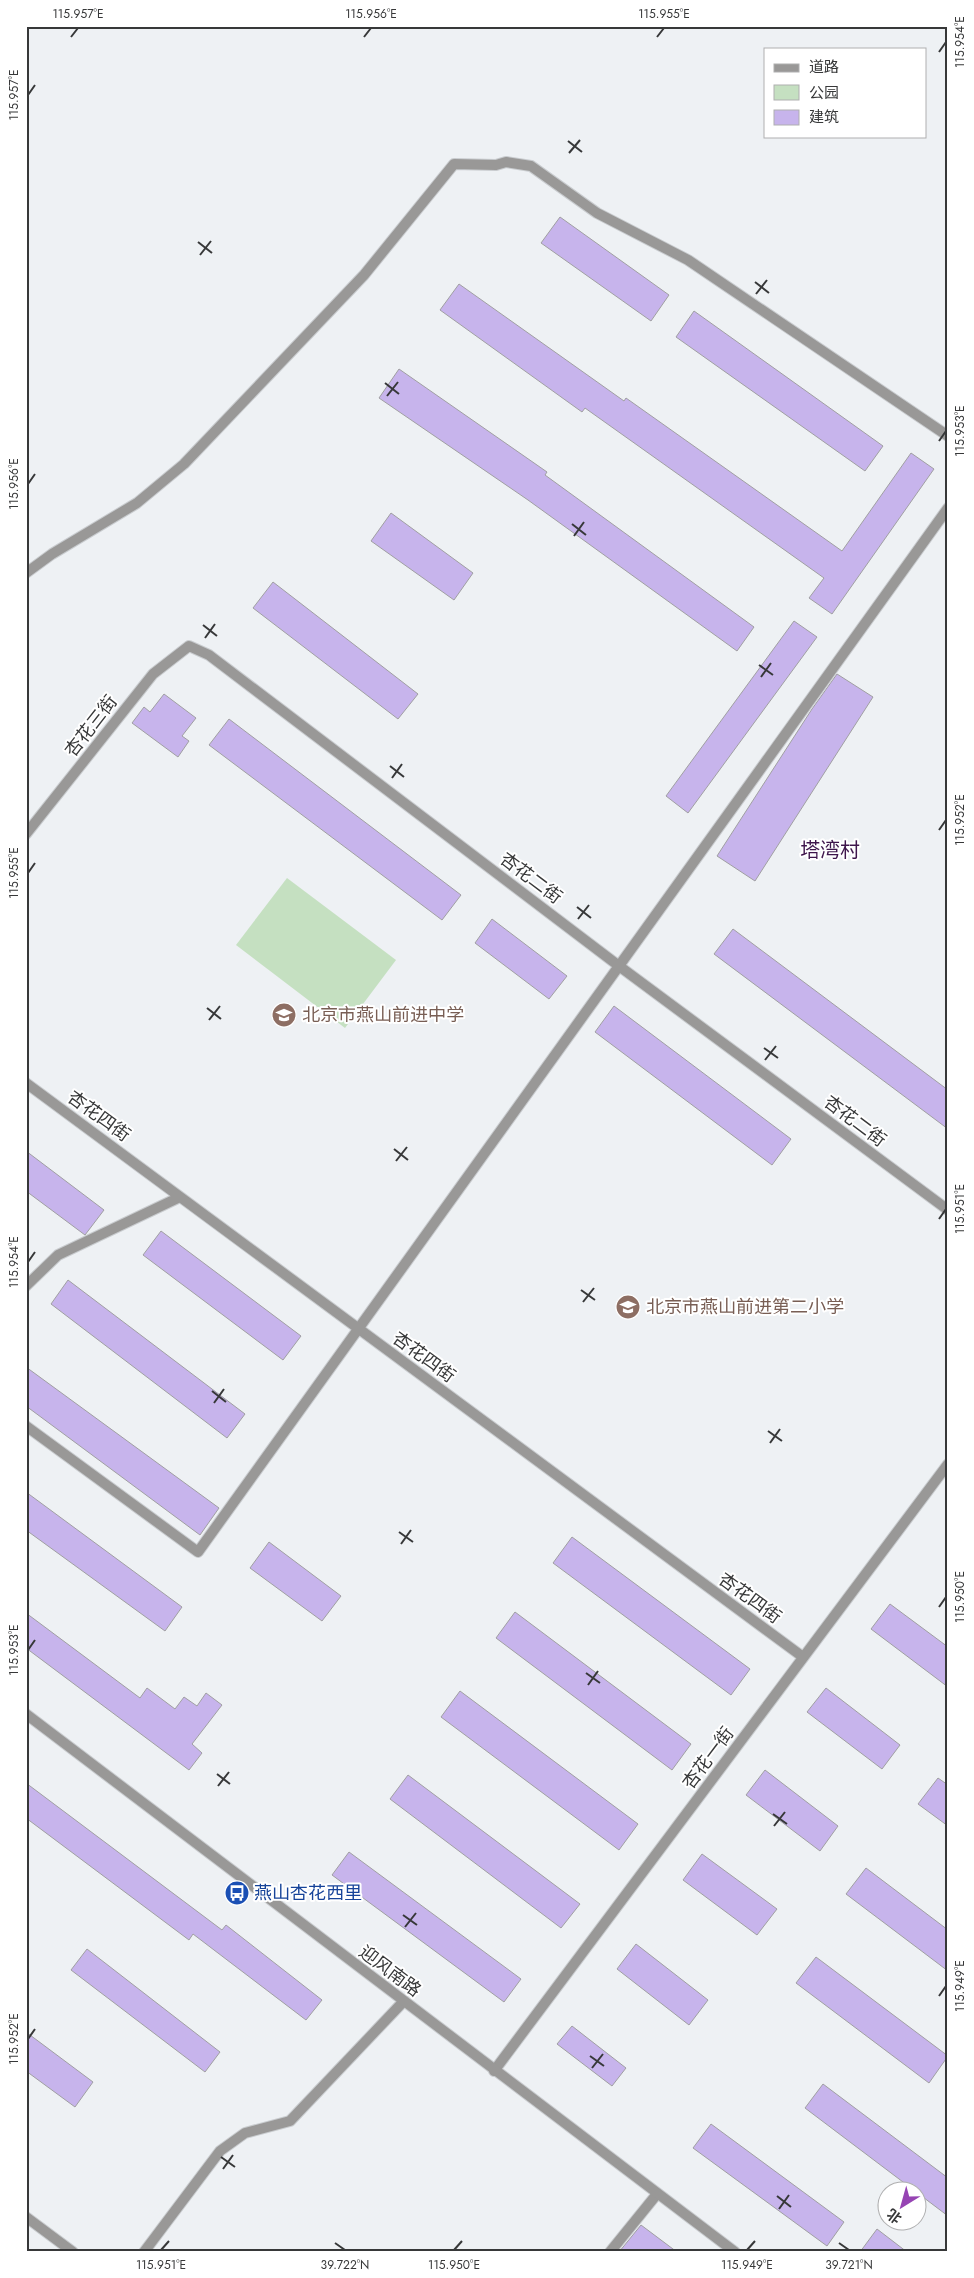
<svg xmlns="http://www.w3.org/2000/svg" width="974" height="2278" font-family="Jost,'Noto Sans SC',sans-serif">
<rect width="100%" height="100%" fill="#eef1f4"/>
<path fill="#c5e0c1" d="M287 878 396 960 345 1028 236 945Z"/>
<path fill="#c7b4ec" stroke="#a09fa2" d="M560 217 669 295 651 321 541 243Z
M459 284 624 401 626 398 842 551 911 453 934 469 832 614 809 598 824 578 585 408 582 412 440 310Z
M694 311 883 446 865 471 676 337Z
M399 369 547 472 545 475 754 627 737 651 528 500 379 398Z
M391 513 473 573 454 600 371 541Z
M273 582 418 694 398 719 253 608Z
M794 621 817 637 688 813 666 796Z
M837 674 873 697 755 881 717 856 812 709Z
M164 694 196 718 182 736 189 741 178 757 132 723 144 707 150 712Z
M229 719 461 895 442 920 209 745Z
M492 919 567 976 549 999 475 943Z
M733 929 948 1090V1129L714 954Z
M614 1006 791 1139 772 1165 595 1032Z
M26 1151 104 1210 85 1235 26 1191Z
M161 1231 301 1336 283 1360 143 1255Z
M68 1280 245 1414 227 1438 51 1304Z
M26 1367 219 1508 200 1535 26 1406Z
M26 1492 182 1607 165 1631 26 1530Z
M572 1537 750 1669 731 1695 553 1563Z
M269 1542 341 1596 322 1621 250 1568Z
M890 1604 948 1647V1687L871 1629Z
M515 1612 691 1744 672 1770 496 1638Z
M26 1613 140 1698 147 1688 175 1709 184 1697 197 1706 206 1693 222 1705 192 1744 202 1753 189 1770 26 1648Z
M826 1688 900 1745 882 1769 807 1712Z
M460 1691 638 1824 619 1850 441 1717Z
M765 1770 838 1826 820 1851 746 1795Z
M408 1775 580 1904 561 1928 390 1799Z
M938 1778 948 1785V1826L918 1804Z
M26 1783 222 1930 226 1925 322 2000 306 2020 193 1934 189 1940 26 1818Z
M349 1852 521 1979 504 2002 332 1875Z
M702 1854 777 1909 757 1935 683 1880Z
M866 1868 948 1930V1971L846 1894Z
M636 1944 708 2000 689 2025 617 1969Z
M87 1949 220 2052 205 2072 71 1970Z
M816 1957 948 2056 929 2083 796 1983Z
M572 2026 626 2068 612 2086 557 2044Z
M26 2032 93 2082 75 2107 26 2071Z
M823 2084 948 2178V2216L805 2108Z
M711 2124 844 2222 827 2246 693 2148Z
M641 2225 677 2252H619Z
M877 2229 907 2252H860Z"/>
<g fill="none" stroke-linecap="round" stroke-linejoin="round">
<defs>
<path id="minor" d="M26 573 52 554 137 503 184 464 364 275 454 164 496 165 506 162 531 166 597 213 688 260 948 436
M26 834 153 674 189 646 209 655 619 966 948 1210
M26 1083 803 1657
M26 1286 58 1255 180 1197
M26 1426 198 1552 948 508
M494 2071 948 1464
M26 2217 73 2252
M144 2252 220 2151 245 2133 290 2121 403 2002
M610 2252 657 2194"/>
<path id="tertiary" d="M26 1714 735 2252"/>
</defs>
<use href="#minor" stroke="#c9cccf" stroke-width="12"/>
<use href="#tertiary" stroke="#c9cccf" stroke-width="12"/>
<use href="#minor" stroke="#999897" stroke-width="10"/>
<use href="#tertiary" stroke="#999897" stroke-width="10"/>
</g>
<path fill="none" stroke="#373839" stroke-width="2" d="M71 37 78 28M364 37 371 28M657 37 664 28M939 52 946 42M28 95 35 85M568 141 582 152M569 153 580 140M198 242 212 253M200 255 211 241M755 282 769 293M756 294 767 280M385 383 399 394M387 396 398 382M939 441 946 431M28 484 35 474M572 524 586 535M574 536 584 522M203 625 217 636M205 638 215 624M759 665 773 675M761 677 771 663M390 766 404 777M392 778 402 764M939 830 946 820M28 873 35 863M577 907 591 918M578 919 589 905M207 1008 221 1019M209 1020 220 1006M764 1048 778 1058M765 1060 776 1046M394 1149 408 1160M396 1161 407 1147M939 1219 946 1209M28 1262 35 1252M581 1290 595 1300M583 1302 594 1288M212 1391 226 1402M214 1403 224 1389M768 1431 782 1441M770 1443 780 1429M399 1532 413 1542M401 1544 411 1530M939 1607 946 1597M28 1650 35 1640M586 1673 600 1683M588 1685 598 1671M217 1774 230 1784M218 1786 229 1772M773 1814 787 1824M774 1826 785 1812M403 1915 417 1925M405 1927 416 1913M939 1996 946 1986M28 2039 35 2029M590 2056 604 2066M592 2068 603 2054M221 2157 235 2167M223 2169 233 2155M777 2196 791 2207M779 2209 789 2195M335 2243 345 2250M839 2243 849 2250M161 2250 169 2241M454 2250 462 2241M747 2250 755 2241"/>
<defs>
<symbol id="school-disc" viewBox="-11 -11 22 22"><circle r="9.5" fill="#8d6e63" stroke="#fff"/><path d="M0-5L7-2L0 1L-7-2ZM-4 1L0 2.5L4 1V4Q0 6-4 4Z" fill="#fff"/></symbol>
<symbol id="bus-disc" viewBox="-11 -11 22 22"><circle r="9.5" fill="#1a4fb4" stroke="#fff"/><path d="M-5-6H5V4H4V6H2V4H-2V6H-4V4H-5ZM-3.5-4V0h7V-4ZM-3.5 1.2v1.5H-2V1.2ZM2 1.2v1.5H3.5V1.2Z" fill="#fff"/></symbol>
</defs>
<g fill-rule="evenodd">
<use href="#school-disc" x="270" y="1001" width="28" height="28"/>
<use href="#school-disc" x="614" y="1293" width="28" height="28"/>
<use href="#bus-disc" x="223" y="1879" width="28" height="28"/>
</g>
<g text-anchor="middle" stroke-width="4" stroke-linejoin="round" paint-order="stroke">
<g font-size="18" fill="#373839" stroke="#fff">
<text transform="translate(91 726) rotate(-52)" y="6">杏花三街</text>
<text transform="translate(531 878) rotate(37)" y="6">杏花二街</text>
<text transform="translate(99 1116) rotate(36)" y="6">杏花四街</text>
<text transform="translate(855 1121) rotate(37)" y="6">杏花二街</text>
<text transform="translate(424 1357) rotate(36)" y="6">杏花四街</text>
<text transform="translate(750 1598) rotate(36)" y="6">杏花四街</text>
<text transform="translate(708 1758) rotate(-53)" y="6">杏花一街</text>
<text transform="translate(390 1971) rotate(37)" y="6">迎风南路</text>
</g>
<g font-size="18" fill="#785e54" stroke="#fff" text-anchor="start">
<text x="302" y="1021">北京市燕山前进中学</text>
<text x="646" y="1313">北京市燕山前进第二小学</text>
</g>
<g font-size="18" fill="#164399" stroke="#fff" text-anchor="start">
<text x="254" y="1899">燕山杏花西里</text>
</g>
<g font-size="20" fill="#3e164c" stroke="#fff">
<text x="830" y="857">塔湾村</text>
</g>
</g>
<rect width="974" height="2278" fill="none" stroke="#ffffff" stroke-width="55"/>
<rect x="764" y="48" width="162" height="90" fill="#ffffff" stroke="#afafb0"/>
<rect x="774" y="64" width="25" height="8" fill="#999897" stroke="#afafb0"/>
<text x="809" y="72" font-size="15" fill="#373839">道路</text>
<rect x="774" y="85" width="25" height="15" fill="#c5e0c1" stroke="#afafb0"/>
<text x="809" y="98" font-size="15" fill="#373839">公园</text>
<rect x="774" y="110" width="25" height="15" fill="#c7b4ec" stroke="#afafb0"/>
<text x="809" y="122" font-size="15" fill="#373839">建筑</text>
<g transform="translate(902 2206) rotate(217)"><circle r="24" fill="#ffffff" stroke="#afafb0"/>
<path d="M0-4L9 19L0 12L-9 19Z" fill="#9644b3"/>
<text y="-8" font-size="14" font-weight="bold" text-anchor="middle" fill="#373839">北</text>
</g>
<rect x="28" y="28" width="918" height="2222" fill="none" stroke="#373839" stroke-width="2"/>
<g font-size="12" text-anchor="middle" fill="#373839">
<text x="78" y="18">115.957°E</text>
<text x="371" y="18">115.956°E</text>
<text x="664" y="18">115.955°E</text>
<text transform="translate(960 42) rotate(-90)" y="4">115.954°E</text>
<text transform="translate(14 95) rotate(-90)" y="4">115.957°E</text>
<text transform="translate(960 431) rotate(-90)" y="4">115.953°E</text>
<text transform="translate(14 484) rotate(-90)" y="4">115.956°E</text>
<text transform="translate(960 820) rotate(-90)" y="4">115.952°E</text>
<text transform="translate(14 873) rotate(-90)" y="4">115.955°E</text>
<text transform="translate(960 1209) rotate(-90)" y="4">115.951°E</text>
<text transform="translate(14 1262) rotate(-90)" y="4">115.954°E</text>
<text transform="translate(960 1597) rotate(-90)" y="4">115.950°E</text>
<text transform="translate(14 1650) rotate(-90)" y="4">115.953°E</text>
<text transform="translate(960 1986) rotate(-90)" y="4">115.949°E</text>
<text transform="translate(14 2039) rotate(-90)" y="4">115.952°E</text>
<text x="161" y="2269">115.951°E</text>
<text x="345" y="2269">39.722°N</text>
<text x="454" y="2269">115.950°E</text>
<text x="747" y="2269">115.949°E</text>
<text x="849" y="2269">39.721°N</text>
</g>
</svg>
